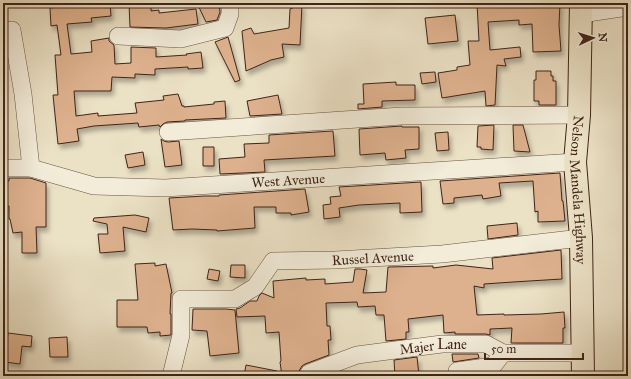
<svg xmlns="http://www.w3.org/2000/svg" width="631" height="379" font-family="'IM FELL Great Primer',serif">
<defs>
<filter id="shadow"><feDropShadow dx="2.5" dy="4.5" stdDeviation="2" flood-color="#0004"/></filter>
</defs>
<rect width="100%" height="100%" fill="#ebe1c5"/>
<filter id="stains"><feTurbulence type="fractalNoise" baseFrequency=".005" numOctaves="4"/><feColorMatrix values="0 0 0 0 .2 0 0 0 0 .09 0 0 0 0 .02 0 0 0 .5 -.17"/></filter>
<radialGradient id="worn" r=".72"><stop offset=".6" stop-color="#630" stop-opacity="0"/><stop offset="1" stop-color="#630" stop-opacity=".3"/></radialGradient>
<path fill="#ddb18d" stroke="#402418" filter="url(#shadow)" d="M88 3H110L111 16 91 18 92 22 67 24 71 54 92 52 91 41 109 38V41L114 45 115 64 131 63V47L156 48V57L187 55 186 54 201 52 203 68 188 69V67L155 69V75L135 74V78L112 77 111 91H74L76 116 98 113V116L137 113 135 103 164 100 163 96 178 94 182 106H184V107L214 104V102L225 101 226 118 185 120V121L167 122 163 124 160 127 159 125 139 127 138 123 94 126 77 129 79 141 58 144 53 95H58L55 55H61L57 25 51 26 50 8 88 4Z
M129 3H151V11L159 10V13L196 9 198 24 166 28 130 27Z
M197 3H219L220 12 217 20 206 22Z
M477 3H501V4L560 3 559 25 561 51 533 52 532 24 519 25V20L488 22 490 50 520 47 521 57 504 59 506 66 497 65 495 105 486 106 485 91 442 98 438 73 457 70V67L470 65 468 41H479Z
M302 4 300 45 282 44 284 57 271 60 246 71 242 31 251 28 254 34 289 28 290 9Z
M455 15 458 41 428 44 425 18Z
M228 37 240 80 235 82 215 42Z
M536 71H551V76H553V81H556V105H539V101H534V80H536Z
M435 72 436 82 422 84 420 73Z
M396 82V85H415V100L382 101V107L358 109V104H364L363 84Z
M278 95 282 114 250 116 247 101Z
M494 125 493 150 481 149V147H477L478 126Z
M513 125H523L530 152 514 151Z
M402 126V127H419V149L405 150 406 158 386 160 385 153 360 155 359 129Z
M333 131 335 156 264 160 265 172 220 174 219 159 245 157 244 144 269 143V135Z
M448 132 449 150 437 151 435 133Z
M161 139 164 141 168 142 179 141 182 165 165 167Z
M203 147H214V166H203Z
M143 152 145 165 128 168 125 155Z
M560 173 562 201H563L565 221 538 222V211L535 212 533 181 499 183 501 196 483 199 482 195 454 198V203L443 204 440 181Z
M9 178H30L46 183V227H36L37 253H22V232L13 233 10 219H9V206H3V181H9Z
M421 182 422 212 400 213V203L359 205 339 208 340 217 324 219 323 205 331 204 330 197 341 196 339 187Z
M305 189 309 212 291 215V213H276V207H254L255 228 217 231V230L192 229 173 230 169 198 205 196H219V195Z
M135 215 149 218 146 232 123 227 125 251 100 253 98 234H108L107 224 93 221 94 218Z
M517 223 518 235 488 239 487 226Z
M561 250 562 279 513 282 484 284V288L474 286 477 315 504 314V315L541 314 564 312 565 328H563V343H511L512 328 490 329V335L486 334H455V332L444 333 443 315 408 319 409 332H406V339L386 341 384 315H376L375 306 358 307 357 302 326 303 327 326H330L331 340H328L329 355 305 364 302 366 299 371 300 376H282L280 362 281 361 279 332 266 333 265 316 237 317 236 309 240 308 250 301H257L259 296 262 293 274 298 273 281 306 278V280L325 279V284L353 282 355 269H360L367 270 363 293 386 292 388 267 433 266V268L456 265 493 269 492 258Z
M155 263V266L166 264 172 293H171L170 314H171V335L160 336V332L148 333 147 327H117V300H138L135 264Z
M231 265H245V278L230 277Z
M209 269 220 271 218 281 207 279Z
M193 309H226L235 310 239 353 210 356 207 331 192 330Z
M8 333 32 336 31 347 22 346 20 364 5 362Z
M67 337 68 357H50L49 338Z
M452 354H478L479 358 453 362Z
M417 357 419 376H395L394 360Z
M246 365 277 371V376H244Z"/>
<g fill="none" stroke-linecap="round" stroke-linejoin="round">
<defs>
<g id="minor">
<path d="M581 14 628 7"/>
<path d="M3 31 12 30 23 94 31 168"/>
<path d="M118 36 181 39 225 28 230 14V3"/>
<path d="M168 132 269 125 402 116 579 115"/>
<path id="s1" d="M3 168H31L94 186 165 188 575 162"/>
<path d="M457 371 493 366 503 353"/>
<path id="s2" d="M309 373 357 355 442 344H486L503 353H583"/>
<path id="s3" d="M171 376 181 335V299H235L255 287 273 261 335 260 442 254 581 238"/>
</g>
<g id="highway">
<path id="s4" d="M581 3 579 115 575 162 581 238 583 376"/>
</g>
</defs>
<use href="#minor" stroke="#6b5343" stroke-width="18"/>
<use href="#highway" stroke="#402418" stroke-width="24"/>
<use href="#minor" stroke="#f2ecd9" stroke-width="17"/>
<use href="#highway" stroke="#ebe1c5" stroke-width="22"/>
</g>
<g text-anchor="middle" stroke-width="3.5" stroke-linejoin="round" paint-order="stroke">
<g font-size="14" fill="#402418" stroke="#f2ecd9">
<text dy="5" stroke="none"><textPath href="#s1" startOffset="288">West Avenue</textPath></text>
<text dy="5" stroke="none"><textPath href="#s4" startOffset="187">Nelson Mandela Highway</textPath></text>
<text dy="5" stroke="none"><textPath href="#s3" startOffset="287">Russel Avenue</textPath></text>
<text dy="5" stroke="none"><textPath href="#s2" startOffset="128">Majer Lane</textPath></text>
</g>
</g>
<rect width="631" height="379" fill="none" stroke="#ebe1c5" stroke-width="16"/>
<rect x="4" y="4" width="623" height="371" fill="none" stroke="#402418" stroke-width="2"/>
<rect x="8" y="8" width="615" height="363" fill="none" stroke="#402418"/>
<g transform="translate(593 38) rotate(86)" stroke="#f2ecd9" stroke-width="3" paint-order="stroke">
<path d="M0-3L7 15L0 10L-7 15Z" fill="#402418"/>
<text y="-6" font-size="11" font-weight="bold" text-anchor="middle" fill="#402418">N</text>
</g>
<path d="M485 353v6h98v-6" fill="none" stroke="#402418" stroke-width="2"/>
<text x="491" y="353" font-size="12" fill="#402418" stroke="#f2ecd9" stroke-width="3" paint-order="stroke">50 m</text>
<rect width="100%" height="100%" filter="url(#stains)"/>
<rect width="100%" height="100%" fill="url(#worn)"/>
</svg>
